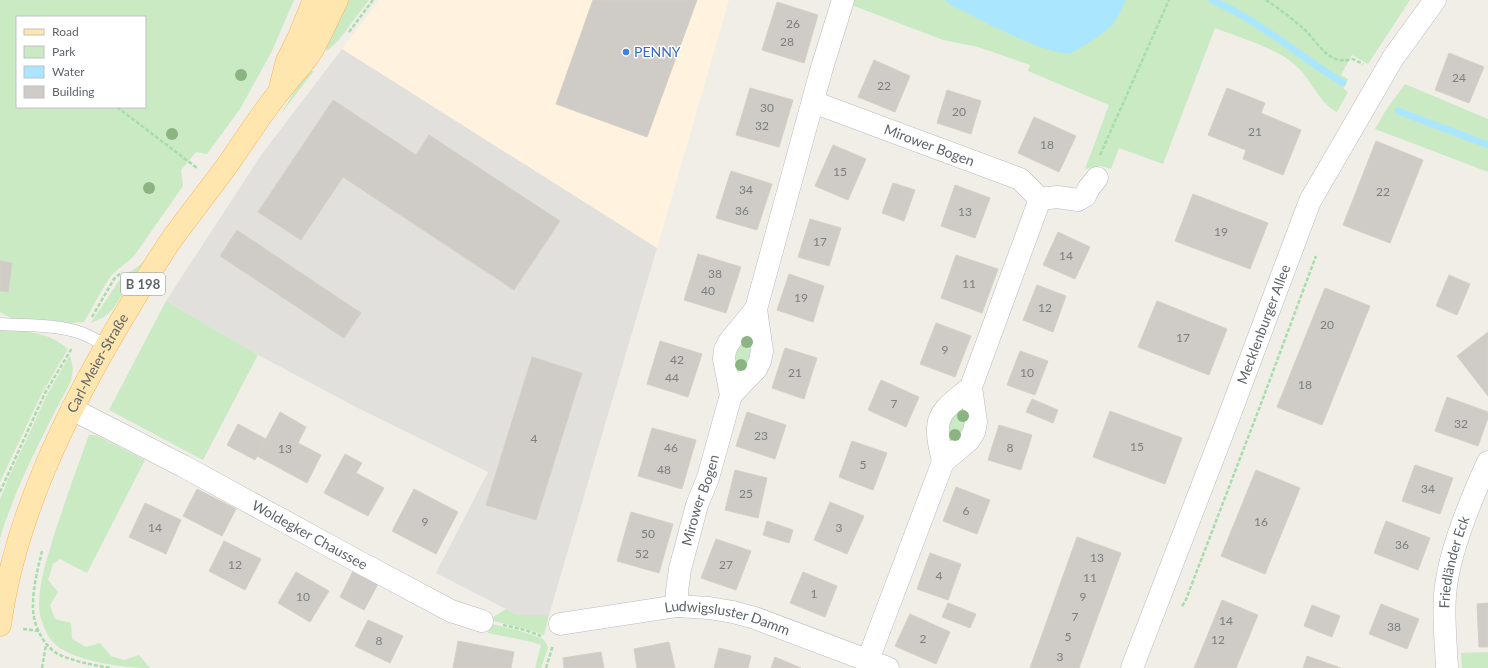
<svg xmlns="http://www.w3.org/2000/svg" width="1488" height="668" font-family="Lato,sans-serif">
<rect width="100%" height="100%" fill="#f1eee7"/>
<path fill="#fff3df" d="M380 0H729L657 248 342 49Z"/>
<path fill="#e2e0dc" d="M342 49 657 248 549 615H518L436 573 488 472 356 407 258 355 166 301 261 155Z"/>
<path fill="#c9eac3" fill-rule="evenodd" d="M0 0H294L272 51 240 109 207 154 196 152 181 170 183 186 134 256C127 263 118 268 111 276 101 290 93 307 84 322L71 323 12 319 0 312V291L8 292 12 263 0 261ZM17 17H145V107H17Z
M347 0H369L338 41 327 51 325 44Z
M854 0H1410L1368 64 1352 55 1341 75 1348 79 1343 88 1348 92 1337 112C1318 102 1312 80 1296 66 1279 49 1238 37 1215 28L1163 164 1119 148 1111 169 1101 166 1085 169 1109 105 1028 71 1030 65 978 47 943 40 854 6Z
M314 71 310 76 280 115 307 72Z
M1405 84 1488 119V172L1375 129 1386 110Z
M144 261 113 309 104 317 91 323 118 282C125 274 136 269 144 261Z
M166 301 258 355 203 460 109 410Z
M0 331C26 331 47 331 68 349L42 393 0 482Z
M749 335 753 349 748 367 737 374 732 362 737 344Z
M70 355 73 369 71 381C45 431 17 483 0 538V499L9 477 47 395Z
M965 405 968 419 962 436 951 442 946 431 953 413Z
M89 435H96L145 460 87 573 60 559 53 564 48 580 58 592 50 605 55 619 71 623 72 639 86 647 100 643 111 656 124 660 139 655 150 668C124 668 63 661 49 637 44 629 39 615 39 606 39 580 48 556 55 532 66 499 77 467 89 435Z
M506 609 518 615H549L544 635 526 629 489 620Z
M489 623 524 632 543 639 546 643 548 648 541 668H535L541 645 532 642 488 633Z
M1488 652V668H1462L1461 653Z"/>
<path fill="#aae7ff" d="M945 0H1126C1122 8 1118 17 1113 24 1107 31 1078 51 1070 53 1048 57 974 16 951 5Z"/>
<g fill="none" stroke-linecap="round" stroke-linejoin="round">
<path stroke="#aae7ff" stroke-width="7" d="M1212 0C1260 21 1299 56 1343 83
M1398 111 1488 145"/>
</g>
<path fill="#cfcbc6" stroke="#d7cfc5" d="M593 0H697L647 137 556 104Z
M777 2 818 15 804 63 762 50Z
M1449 53 1484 67 1469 103 1435 90Z
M874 60 910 76 895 112 858 97Z
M750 88 793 100 779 147 736 135Z
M1227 88 1265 103 1261 113 1301 130 1283 175 1243 159 1246 150 1208 135Z
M947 90 981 101 971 134 937 123Z
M333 100 416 155 429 135 560 221 514 290 343 177 301 240 258 212Z
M1034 117 1076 136 1059 172 1018 153Z
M1376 141 1423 160 1390 243 1343 225Z
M833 145 866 159 848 200 815 186Z
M731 171 772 184 757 230 716 218Z
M893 183 915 190 904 221 882 213Z
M955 185 990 198 975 238 941 226Z
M1193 194 1268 223 1250 269 1175 241Z
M810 219 841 228 829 266 798 257Z
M237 230 361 313 344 338 220 256Z
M1058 232 1090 247 1075 279 1043 265Z
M698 254 741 267 726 313 684 300Z
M956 255 998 269 982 313 941 298Z
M0 261 12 263 8 292 0 291Z
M789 274 824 286 813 322 777 310Z
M1449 275 1470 284 1457 315 1436 306Z
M1037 285 1066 296 1053 332 1023 320Z
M1325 288 1370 306 1322 425 1277 407Z
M1157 301 1227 329 1209 375 1138 347Z
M936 323 971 336 955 377 920 364Z
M1488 332V396L1457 356Z
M660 341 702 354 688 397 647 384Z
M785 348 817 358 804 399 772 388Z
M1020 351 1048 361 1035 395 1007 385Z
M532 357 582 373 536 520 486 505Z
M881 380 919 397 906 427 868 410Z
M1447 397 1488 412V418L1478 446 1435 431Z
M1032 399 1058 410 1053 423 1026 412Z
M1110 411 1182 438 1165 484 1093 457Z
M280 412 306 427 298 443 321 455 307 483 257 456Z
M747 412 786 425 775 459 736 446Z
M238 424 266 439 255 460 227 445Z
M999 425 1032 435 1021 470 988 460Z
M652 428 696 440 682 489 638 476Z
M852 441 887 453 873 490 839 477Z
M345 454 362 463 356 473 384 488 368 516 324 493Z
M1415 465 1453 478 1440 514 1402 501Z
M735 470 767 478 758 518 725 510Z
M1256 470 1300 488 1265 574 1221 556Z
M956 487 990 500 977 534 943 521Z
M197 489 236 509 222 536 183 516Z
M414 489 458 512 436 554 392 531Z
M830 502 864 516 847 554 814 540Z
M145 503 181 520 166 554 129 537Z
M631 512 673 524 659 573 617 561Z
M767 521 793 530 789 543 763 535Z
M1386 521 1430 538 1418 570 1374 553Z
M1077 537 1121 553 1079 668H1030Z
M716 539 751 551 736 590 701 578Z
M224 541 261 559 245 590 209 571Z
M930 553 961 564 948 600 917 589Z
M353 571 378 584 364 610 340 597Z
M296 572 329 591 310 622 278 603Z
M803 572 837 586 825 617 790 603Z
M1222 600 1258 615 1236 668H1194Z
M948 603 976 614 970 628 942 617Z
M1488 603V647H1479L1477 604Z
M1381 604 1419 619 1407 649 1369 634Z
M1312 605 1340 616 1332 637 1304 626Z
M910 614 950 632 936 664 895 646Z
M368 620 403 636 390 663 355 646Z
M458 641 514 652 511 668H453Z
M669 642 675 668H637L634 649Z
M719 648 751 656 748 668H714Z
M601 652 604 668H564L563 658Z
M1307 656 1341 668H1303Z
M775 657 801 668H771Z"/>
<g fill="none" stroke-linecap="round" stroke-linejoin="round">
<defs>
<path id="lane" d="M0 324C27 326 55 324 81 333 90 336 98 341 106 346"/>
<g id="street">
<path id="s1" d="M813 102 1020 179 1040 199 1057 197 1078 200 1085 196 1089 188 1097 178"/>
<path d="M731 395 756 369 760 361 762 351 756 309 821 71 843 0"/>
<path id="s2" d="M72 409 183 466 361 563 451 611 482 621"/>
<path d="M943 462C941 451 937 439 938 428 938 409 959 398 971 387"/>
<path id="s3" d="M677 606V591L680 569 697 505 708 478 731 395 724 359 725 350 729 342 756 309"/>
<path id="s4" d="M560 624 677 606 709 608 733 612 755 618 888 668"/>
<path d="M868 660 943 462 969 440 974 432 976 422 971 387 1040 199"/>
<path id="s5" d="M1132 668 1228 419 1310 201 1393 58 1435 0"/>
<path id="s6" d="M1447 668C1446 644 1443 619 1445 595 1448 554 1471 499 1488 462"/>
</g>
<g id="primary">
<path d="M281 84 287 61 298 39 314 0"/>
<path id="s7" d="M0 625C15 516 66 413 122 319 139 291 155 263 174 236 191 213 209 190 226 167 244 142 260 115 280 91 291 76 304 64 313 49 322 33 329 16 337 0"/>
</g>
</defs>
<use href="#lane" stroke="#b7bbbe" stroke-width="13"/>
<use href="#street" stroke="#b7bbbe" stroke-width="23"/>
<use href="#primary" stroke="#fab458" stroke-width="23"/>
<path stroke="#a5ddab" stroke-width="2.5" stroke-dasharray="4 2" stroke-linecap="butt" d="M1266 0C1280 9 1294 20 1306 31 1320 45 1329 66 1353 59L1363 64
M349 32 373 0
M117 107 197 168
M1100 155 1169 0
M92 317 114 279 122 272
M0 492 45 393 72 348
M42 551C38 568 33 587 33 605 32 623 43 647 60 655 76 662 93 665 111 668
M1182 606 1185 602 1262 401 1316 256
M503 625 525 630 541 636
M23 629 39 631
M42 668 46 645
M546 668 553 645"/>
<use href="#lane" stroke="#fff" stroke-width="12"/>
<use href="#street" stroke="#fff" stroke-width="22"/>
<use href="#primary" stroke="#ffe6af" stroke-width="22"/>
</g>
<g fill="#8cb482">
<circle cx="241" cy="75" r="6"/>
<circle cx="172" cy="134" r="6"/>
<circle cx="149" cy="188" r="6"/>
<circle cx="747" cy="342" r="6"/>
<circle cx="741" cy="365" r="6"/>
<circle cx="963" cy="416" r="6"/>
<circle cx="955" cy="435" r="6"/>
</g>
<circle fill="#3f7fe0" stroke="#fff" stroke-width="1.5" cx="626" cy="52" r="4"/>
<g text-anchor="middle" stroke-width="3" stroke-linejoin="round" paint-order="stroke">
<g font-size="12" fill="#7a7e80">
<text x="793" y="28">26</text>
<text x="787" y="46">28</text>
<text x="1459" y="82">24</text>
<text x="884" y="90">22</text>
<text x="767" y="112">30</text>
<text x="959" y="116">20</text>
<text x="762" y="130">32</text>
<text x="1255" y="136">21</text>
<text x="1047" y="149">18</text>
<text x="840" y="176">15</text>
<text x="746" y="194">34</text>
<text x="1383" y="196">22</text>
<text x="742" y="215">36</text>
<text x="965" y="216">13</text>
<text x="1221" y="236">19</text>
<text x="820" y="246">17</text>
<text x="1066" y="260">14</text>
<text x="715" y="278">38</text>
<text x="969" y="288">11</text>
<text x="708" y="295">40</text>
<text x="801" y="302">19</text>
<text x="1045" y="312">12</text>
<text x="1327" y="329">20</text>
<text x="1183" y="342">17</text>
<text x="945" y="354">9</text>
<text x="677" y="364">42</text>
<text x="795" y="377">21</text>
<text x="1027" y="377">10</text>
<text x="672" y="382">44</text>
<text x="1305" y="389">18</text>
<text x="894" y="408">7</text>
<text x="1461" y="428">32</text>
<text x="761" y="440">23</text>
<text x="534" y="443">4</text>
<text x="1137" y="451">15</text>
<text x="671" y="452">46</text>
<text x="1010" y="452">8</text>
<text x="285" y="453">13</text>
<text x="863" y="469">5</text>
<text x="664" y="474">48</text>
<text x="1428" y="493">34</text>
<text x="746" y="498">25</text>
<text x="966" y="515">6</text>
<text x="425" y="526">9</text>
<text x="1261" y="526">16</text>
<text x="155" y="532">14</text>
<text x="839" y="532">3</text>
<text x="648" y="538">50</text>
<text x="1402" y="549">36</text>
<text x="642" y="558">52</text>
<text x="1097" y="562">13</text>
<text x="235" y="569">12</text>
<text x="726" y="569">27</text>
<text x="939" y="580">4</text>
<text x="1090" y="582">11</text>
<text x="814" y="598">1</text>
<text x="303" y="601">10</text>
<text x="1083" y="601">9</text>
<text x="1075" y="621">7</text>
<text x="1226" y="625">14</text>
<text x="1394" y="631">38</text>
<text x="1068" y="641">5</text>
<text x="923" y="643">2</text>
<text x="1218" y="644">12</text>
<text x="379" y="645">8</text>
<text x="1060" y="661">3</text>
</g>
<rect fill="#fff" stroke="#8e9295" stroke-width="1" x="121" y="273" width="44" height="22" rx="3"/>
<g font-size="13" font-weight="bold" fill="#5e6468">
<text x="143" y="289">B 198</text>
</g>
<g font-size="14" fill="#366cbe" stroke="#fff" text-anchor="start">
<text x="634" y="57">PENNY</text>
</g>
<g font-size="14" fill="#5e6468" stroke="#fff">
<text dy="5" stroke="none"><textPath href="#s1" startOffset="124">Mirower Bogen</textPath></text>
<text dy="5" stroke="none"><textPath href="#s5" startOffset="368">Mecklenburger Allee</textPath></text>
<text dy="5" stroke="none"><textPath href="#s7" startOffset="281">Carl-Meier-Straße</textPath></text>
<text dy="5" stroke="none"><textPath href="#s3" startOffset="109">Mirower Bogen</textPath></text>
<text dy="5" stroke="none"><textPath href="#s2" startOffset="269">Woldegker Chaussee</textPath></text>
<text dy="5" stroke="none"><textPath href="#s6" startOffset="107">Friedländer Eck</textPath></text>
<text dy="5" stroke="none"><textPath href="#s4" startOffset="170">Ludwigsluster Damm</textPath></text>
</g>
</g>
<rect x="16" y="16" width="130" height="92" fill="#ffffff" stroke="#bfc1c3"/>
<rect x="24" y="29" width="20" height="6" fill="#ffe6af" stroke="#bfc1c3"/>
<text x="52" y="36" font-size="12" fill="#5e6468">Road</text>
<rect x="24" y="46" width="20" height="12" fill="#c9eac3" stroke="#bfc1c3"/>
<text x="52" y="56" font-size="12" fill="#5e6468">Park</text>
<rect x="24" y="66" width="20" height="12" fill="#aae7ff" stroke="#bfc1c3"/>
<text x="52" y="76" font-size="12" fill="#5e6468">Water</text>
<rect x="24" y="86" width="20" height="12" fill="#cfcbc6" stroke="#bfc1c3"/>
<text x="52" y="96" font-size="12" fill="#5e6468">Building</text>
</svg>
